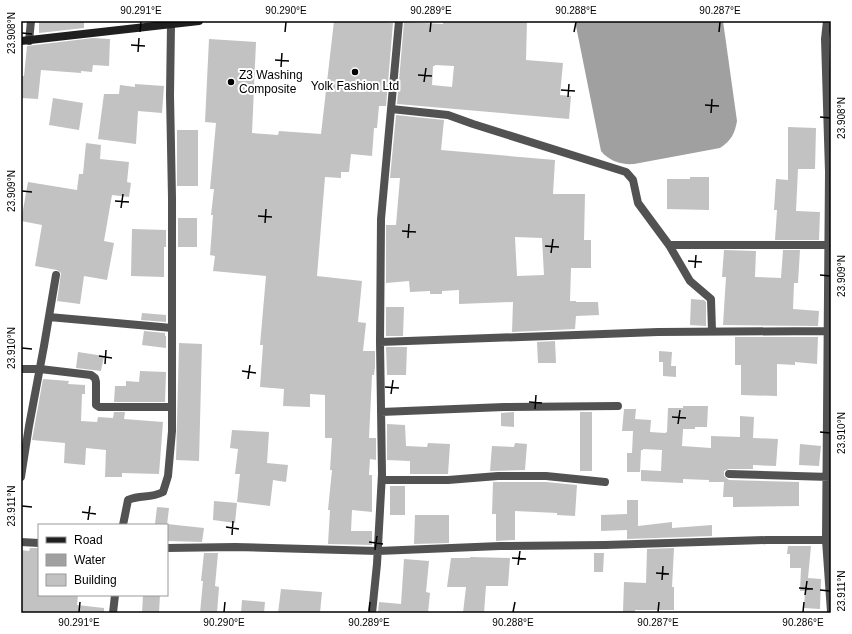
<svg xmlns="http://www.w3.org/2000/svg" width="852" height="634" font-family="Arial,sans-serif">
<rect width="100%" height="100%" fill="#fff"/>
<path fill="#a0a0a0" d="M575 21H723L737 121C735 133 731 141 720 148L634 164C621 165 609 161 601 151Z"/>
<path fill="#c2c2c2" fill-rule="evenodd" d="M39 21H84V28L39 33Z
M334 21H378L393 23 386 106H379L377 128H374L372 156 351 154 349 172H341V178L325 177 317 276 362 281 358 322 366 323 363 351H375V367L374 375H372L369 438H376V460L370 459 369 475H372V512L352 510 351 531H372V545L328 544 330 510H328L332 470H330L332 438H325V395L310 394V407L283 406 284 389 260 387 263 345H260L266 276 213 271 215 256 210 255 213 215H211L214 189H210L216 123 205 122 209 39 256 42 252 133 278 135 279 131 321 134Z
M443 21H527L526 60 563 63 560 95 571 96 569 119 397 104 404 22 443 24ZM435 65 454 66 452 87 432 85 433 66H435Z
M93 38 110 39 109 66 93 65 92 72 81 71V73L41 70 38 99 21 98V76H24L27 46Z
M135 84 164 86 162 113 138 111 136 144 98 139 104 94H119L120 85 135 87Z
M53 98 83 103 79 130 49 125Z
M396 115 444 120 441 150 555 160 553 194H585L584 240H591V268H571L570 301H576V302H598L599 315 576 316 575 329 512 332 513 302 459 304V290L442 291V294H430V291L410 292 409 281 386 283V225H396L400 178H390ZM515 237 542 238 544 275 517 276Z
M788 127 816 128 815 169H798L796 211 820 212 819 240H775L777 210H774L776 179 788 180Z
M177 130H198V186H177Z
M86 143 101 145 100 159 129 162 127 182 131 183 129 197 112 195 104 241 114 243 107 280 84 276 80 304 57 301 61 273 57 270 35 266 42 225 21 221 28 182 77 190 79 174H83Z
M690 177H709V210L667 209V179H690Z
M178 218H197V247H178Z
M132 229 166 230V247H164V277L131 276Z
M724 250 756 251 755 277 781 278 783 250H800L798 283H794L793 309 819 311 818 326 723 325 726 277H722Z
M691 299 704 300 706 302V326L690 325Z
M386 307H404L403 336H386Z
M142 313 166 315V322L141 320Z
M144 331 165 333V336H166V348L142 345Z
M735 337H818L817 364 795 362V365L777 364V396L741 395V365H735Z
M555 341 556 363H538L537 342Z
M179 343 202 344 199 461 176 460Z
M386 347H407L406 375H387Z
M659 351 672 352 671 366H676V377L663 376V362H659Z
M78 352 104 356 101 371 76 368Z
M140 371 166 372 165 402H114L115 386H126V381L139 382Z
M43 379 69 381 68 384 85 385V394H82L81 421 97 422 98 417 113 418 114 412H125L124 419 163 422 159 474 122 473V477H105L106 450 86 448 85 465 64 463 65 443 32 440Z
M683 406H708L707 427H695V429H683L682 446 711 448V436L740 437V416L754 417 753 438 778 439 776 466 753 465V469H729L724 471V476L729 480 799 482V506L733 507V497H723L724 482H709V480L683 479V483L641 481V470L661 471 662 450 643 449V450H641L640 472H627V453H632L633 431H622L624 409H636L635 419 651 420 650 432 665 433 667 432 668 408H683Z
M514 412V427L501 426V413Z
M580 412H592V471H580Z
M387 424 405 425 406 446 427 447 428 443 450 444 448 474H410V461L387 460Z
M232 430 269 432 267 463 288 465 286 482 273 480 270 506 237 502 240 474H235L238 449 230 448Z
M515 443 527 444 525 470 490 471 492 446 514 447Z
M800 444 821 446 819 466 799 465Z
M493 482H546L577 485 575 516 557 515V513L515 511V540L496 541V514H492Z
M390 486H405V515H390Z
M627 500H638V526L672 522V528L712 525V536L627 539V530L601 531V515L627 514Z
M214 501 237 503 235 523 213 520Z
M157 507 169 508 167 525 155 524Z
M415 515H449V543L414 544Z
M167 524 204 528 202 542 167 541Z
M788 546H811L808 578 821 579 820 609 804 608 805 591H800L801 568H790V554H787Z
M30 548H39V595H78L77 605 104 608V613H21V550L29 551Z
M674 548 672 587H674V610H635V612H623L624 582 646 583 647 549Z
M204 553H218L215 586 219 587 217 613H200L203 581H201Z
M594 553H604L603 572H594Z
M470 557 510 558 508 586H486L484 613H463L466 587H447L451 558H470Z
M404 559 429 561 426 592 430 593 428 613H378L379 602 401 604Z
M281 589 322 592 320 613H278Z
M143 595H160L159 613H142Z
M242 600 265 602 264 613H241Z"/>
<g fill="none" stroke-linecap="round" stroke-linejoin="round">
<path stroke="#525252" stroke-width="8" d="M827 21 825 39 829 172 826 540 831 612
M29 41 31 21
M391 109 448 115 473 124 626 172 633 180 638 203 669 245 690 281 711 299 712 331
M669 245H829
M49 317 172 328
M380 342 658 332 827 331
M21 369H40L91 375 95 378 96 382V405L99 407H172
M381 412 504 407 618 406
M729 474 830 477
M21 477 29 426 44 346 56 275
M382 480H448L498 476H546L605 482
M123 525 128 500C141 494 149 499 163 492L168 476 172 431V198L170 95 171 24
M21 542 39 543
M167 548 235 547 378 551 500 546 605 545 767 540H831
M113 613 115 595
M372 613 377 564 382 474 380 342 381 219 399 21"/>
<path stroke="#1f1f1f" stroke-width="8" d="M21 41 199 21"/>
</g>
<path fill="none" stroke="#000" stroke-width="1.5" d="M140 32 141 22M285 32 286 22M430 32 431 22M574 32 576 22M719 32 720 22M22 33 32 34M131 45 145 46M138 52 139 38M275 60 289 61M281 67 282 53M418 75 432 76M424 82 426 68M561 90 575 91M568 97 569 84M705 105 719 106M711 113 712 99M820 117 830 118M22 191 32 192M115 201 129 202M121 208 123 194M258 216 272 217M265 223 266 209M402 231 416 232M408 238 409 224M545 246 559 247M551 253 553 239M688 261 702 262M695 268 696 255M820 275 830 276M22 348 32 349M99 356 112 358M105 364 106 350M242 371 256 373M248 379 250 365M385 387 399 388M391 394 393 380M529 402 542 403M535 409 536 395M672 417 686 418M678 424 680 410M820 432 830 433M22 506 32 507M82 512 96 514M88 520 90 506M226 527 239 529M232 535 233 521M369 542 383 544M375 550 377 536M512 558 526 559M518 565 520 551M656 573 669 574M662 580 663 566M799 588 813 589M820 590 830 591M805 595 807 581M79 612 80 602M224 612 225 602M369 612 370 602M513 612 515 602M658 612 659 602M803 612 804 602"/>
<g fill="#000" stroke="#fff" stroke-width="1.5">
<circle cx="355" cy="72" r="4"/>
<circle cx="231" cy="82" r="4"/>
</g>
<g text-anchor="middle" stroke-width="4" stroke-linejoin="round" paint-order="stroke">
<g font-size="12" fill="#000" stroke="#fff" text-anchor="start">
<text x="239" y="79">Z3 Washing<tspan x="239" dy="14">Composite</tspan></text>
<text x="355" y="90" text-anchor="middle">Yolk Fashion Ltd</text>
</g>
</g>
<rect width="852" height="634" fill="none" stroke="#ffffff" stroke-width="44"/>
<rect x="38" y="524" width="130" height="72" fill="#ffffff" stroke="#999999"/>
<rect x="46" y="537" width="20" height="6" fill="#1f1f1f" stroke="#999999"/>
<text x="74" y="544" font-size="12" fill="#000000">Road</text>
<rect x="46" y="554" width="20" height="12" fill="#a0a0a0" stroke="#999999"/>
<text x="74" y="564" font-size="12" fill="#000000">Water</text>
<rect x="46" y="574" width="20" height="12" fill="#c2c2c2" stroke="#999999"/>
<text x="74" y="584" font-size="12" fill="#000000">Building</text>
<rect x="22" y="22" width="808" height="590" fill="none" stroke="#000" stroke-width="1.5"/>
<g font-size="10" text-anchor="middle" fill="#000">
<text x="141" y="14">90.291°E</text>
<text x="286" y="14">90.290°E</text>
<text x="431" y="14">90.289°E</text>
<text x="576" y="14">90.288°E</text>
<text x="720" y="14">90.287°E</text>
<text transform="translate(11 33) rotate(-90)" y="4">23.908°N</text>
<text transform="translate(841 118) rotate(-90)" y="4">23.908°N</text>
<text transform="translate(11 191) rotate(-90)" y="4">23.909°N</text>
<text transform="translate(841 276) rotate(-90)" y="4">23.909°N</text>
<text transform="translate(11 348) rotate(-90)" y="4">23.910°N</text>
<text transform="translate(841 433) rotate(-90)" y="4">23.910°N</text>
<text transform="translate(11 506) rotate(-90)" y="4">23.911°N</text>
<text transform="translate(841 591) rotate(-90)" y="4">23.911°N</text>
<text x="79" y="626">90.291°E</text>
<text x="224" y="626">90.290°E</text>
<text x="369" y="626">90.289°E</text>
<text x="513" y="626">90.288°E</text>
<text x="658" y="626">90.287°E</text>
<text x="803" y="626">90.286°E</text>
</g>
</svg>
